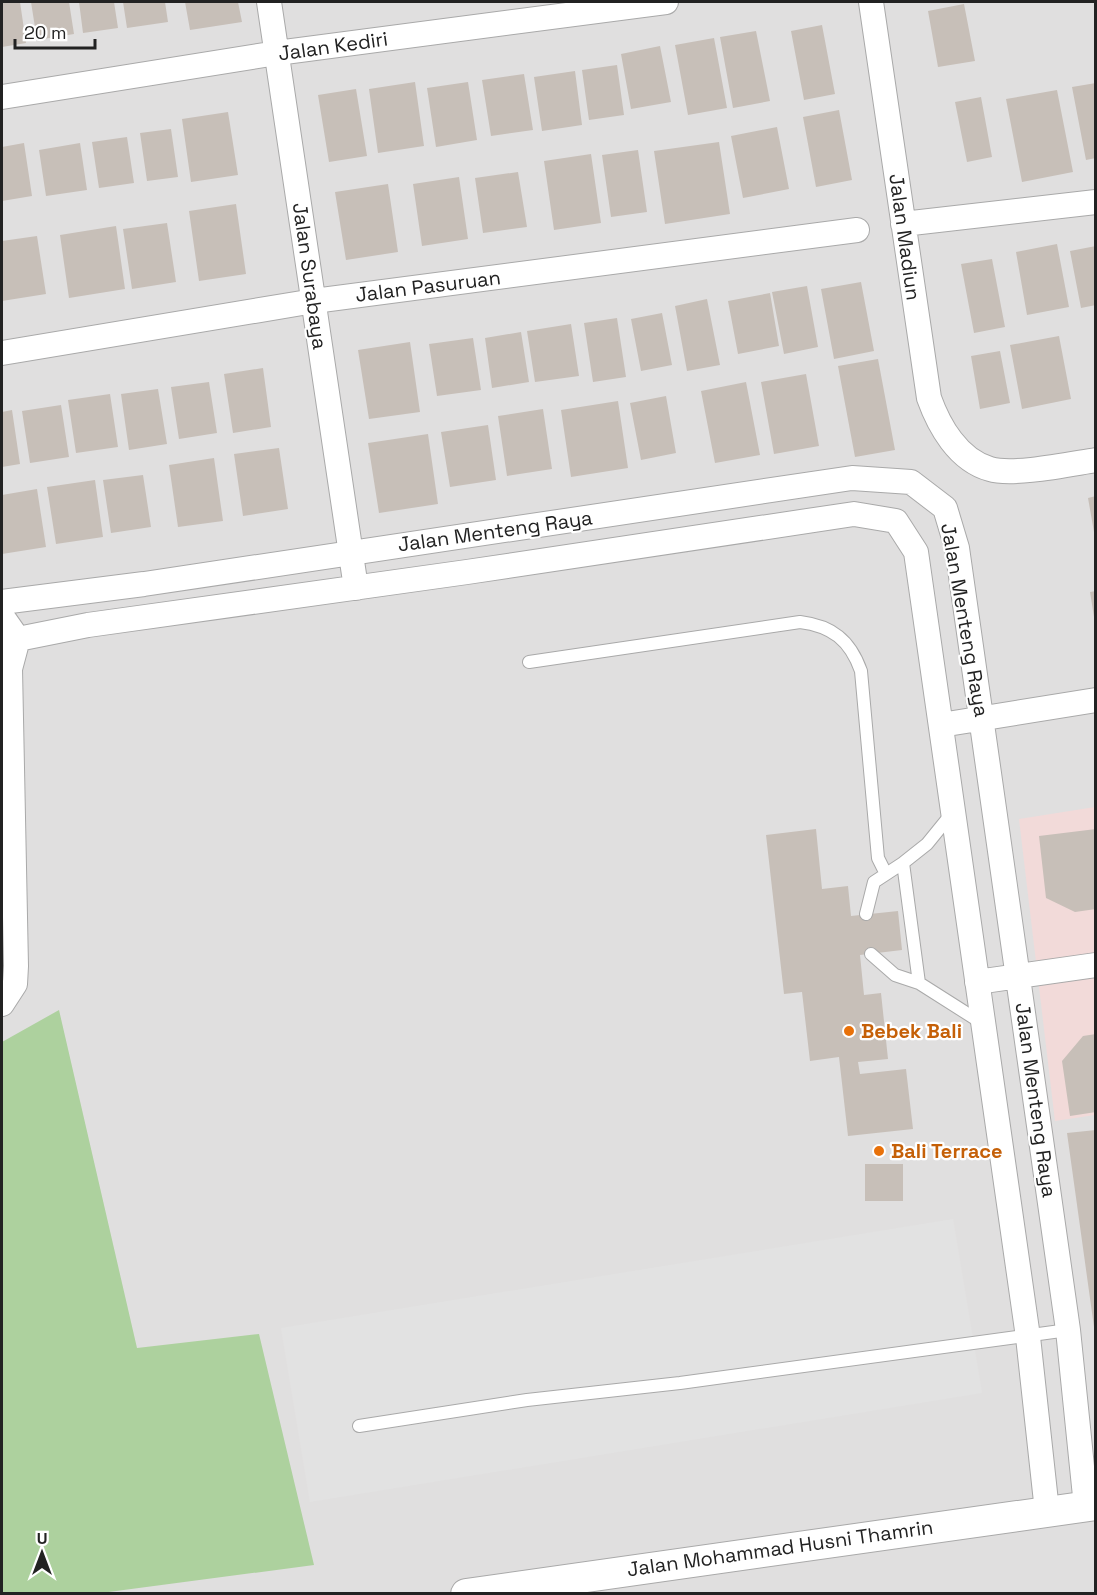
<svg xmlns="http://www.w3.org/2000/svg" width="1097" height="1595" font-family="'Space Grotesk',sans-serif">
<rect width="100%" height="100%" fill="#f2efe9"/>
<path fill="#e0dfdf" d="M2 2H1095V1593L2 1594Z"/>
<path fill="#f2dad9" d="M1095 807V1115L1055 1121 1019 819Z"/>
<path fill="#add19e" d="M59 1010 137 1348 259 1334 314 1565 101 1593H2V1042Z"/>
<path fill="#e2e2e2" d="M953 1219 982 1393 310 1502 281 1328Z"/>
<path fill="#c7bfb8" d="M2 2H20L26 43 2 47Z
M31 2H69L74 34 37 40Z
M79 2H114L118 28 83 33Z
M123 2H165L168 22 127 28Z
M185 2H238L242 22 190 30Z
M964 4 975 61 938 67 928 11Z
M822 25 835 94 804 100 791 31Z
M756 31 770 101 733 108 720 37Z
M714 38 727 108 688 115 675 45Z
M660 46 671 102 631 109 621 54Z
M617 65 624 115 589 120 582 70Z
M575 71 582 125 542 131 534 77Z
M524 74 533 130 491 136 482 80Z
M415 82 424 146 378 153 369 89Z
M468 82 477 140 436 147 427 88Z
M1096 83V158L1086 160 1072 87Z
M356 89 367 156 329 162 318 95Z
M1057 90 1073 172 1022 182 1006 99Z
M981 97 992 157 967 162 955 102Z
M839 110 852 180 816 187 803 117Z
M228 112 238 175 191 182 182 119Z
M777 127 789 189 743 198 731 136Z
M171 129 178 177 147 181 140 133Z
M127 137 134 183 99 188 92 142Z
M719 142 730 214 665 224 654 151Z
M24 143 32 196 2 201V147Z
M80 143 87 190 46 196 39 150Z
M638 150 647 212 611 217 602 155Z
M591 154 601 223 554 230 544 161Z
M518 172 527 227 483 233 475 178Z
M459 177 468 239 422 246 413 184Z
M388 184 398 252 346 260 335 192Z
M236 204 246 274 199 281 189 211Z
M167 223 176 282 132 289 123 229Z
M116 226 125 289 69 298 60 235Z
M37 236 46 294 2 301V241Z
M1057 244 1069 307 1027 315 1016 252Z
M1096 246V305L1081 308 1070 251Z
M992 259 1005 327 974 333 961 264Z
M861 282 874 351 834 359 821 289Z
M807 286 818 347 784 354 772 292Z
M770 293 779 346 738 354 728 301Z
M707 299 720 365 687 371 675 306Z
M662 313 672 365 641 371 631 319Z
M617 318 626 377 593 382 584 323Z
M571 324 579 376 535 382 527 331Z
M521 332 529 382 492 388 485 338Z
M1059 336 1071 399 1022 409 1010 345Z
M473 338 481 390 437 396 429 344Z
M410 342 420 412 369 419 358 350Z
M1000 351 1010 403 980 409 971 356Z
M878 359 895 450 855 457 838 366Z
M263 368 271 427 233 433 224 374Z
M806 374 819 446 774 454 761 382Z
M209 382 217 433 179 439 171 387Z
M746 382 760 455 715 463 701 391Z
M158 389 167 444 129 450 121 394Z
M110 394 118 447 76 453 68 400Z
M666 396 676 453 641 460 630 403Z
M618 401 628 468 571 477 561 410Z
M61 405 69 457 30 463 22 411Z
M543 409 552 469 507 476 498 416Z
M12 410 20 464 2 467V412Z
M488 425 496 480 450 487 441 432Z
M428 434 438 504 379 513 368 443Z
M279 448 288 509 243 516 234 454Z
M214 458 223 521 178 527 169 465Z
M143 475 151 527 111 533 103 480Z
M95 480 103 537 56 544 47 487Z
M37 489 46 547 2 554V495Z
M1096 496V532H1094L1088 498Z
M1096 591V617H1094L1090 592Z
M816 829 822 889 848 886 851 916 898 911 902 950 860 955 864 995 881 993 888 1059 858 1062 860 1074 906 1069 913 1129 848 1136 839 1057 810 1061 802 992 784 994 766 835Z
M1096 829V909L1075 912 1046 898 1039 836Z
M1096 1034V1112L1070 1116 1062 1061 1083 1036Z
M1096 1130V1327H1094L1067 1133Z
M865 1164H903V1201H865Z"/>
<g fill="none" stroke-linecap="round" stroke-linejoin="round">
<defs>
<path id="service" d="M529 662 800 622C832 626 850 640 861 671L878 858 886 874
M953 812 927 844 903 863 919 983 982 1023
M866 914 874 882 903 863
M871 954 895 975 919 983
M359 1426 527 1400 680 1383 1068 1330"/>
<path id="minor" d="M269 2 356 588
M871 2 929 398C939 426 958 460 990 469 1013 476 1070 464 1096 460
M2 97 277 53 666 2
M903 224 1096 202
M2 353 314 301 857 230
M2 602 144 584 852 478 911 482 945 508 957 548 1068 1330 1086 1506
M2 616 18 639 10 669 16 966 15 984 2 1004
M2 648 18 639 88 625 467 572 854 514 896 521 916 552 1028 1337 1047 1511
M941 725 1096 700
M977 982 1096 965"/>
<path id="tertiary" d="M466 1594 1096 1505"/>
</defs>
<use href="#service" stroke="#a9a9a9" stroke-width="14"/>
<use href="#minor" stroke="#a9a9a9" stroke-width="26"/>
<use href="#tertiary" stroke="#a9a9a9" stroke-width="32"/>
<use href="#service" stroke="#fff" stroke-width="12"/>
<use href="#minor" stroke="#fff" stroke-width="24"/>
<use href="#tertiary" stroke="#fff" stroke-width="30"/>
</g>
<g fill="#e8710a" stroke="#fff" stroke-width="2">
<circle cx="849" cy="1031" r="6"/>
<circle cx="879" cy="1151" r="6"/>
</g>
<g text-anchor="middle" stroke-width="4.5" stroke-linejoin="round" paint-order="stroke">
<g font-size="20" fill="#222" stroke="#fff">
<text transform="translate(333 46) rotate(-8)" y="7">Jalan Kediri</text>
<text transform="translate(905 237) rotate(82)" y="7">Jalan Madiun</text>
<text transform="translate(310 276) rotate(82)" y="7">Jalan Surabaya</text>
<text transform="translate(428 286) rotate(-7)" y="7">Jalan Pasuruan</text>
<text transform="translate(495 531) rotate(-8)" y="7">Jalan Menteng Raya</text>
<text transform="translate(965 620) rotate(80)" y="7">Jalan Menteng Raya</text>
<text transform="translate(1036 1100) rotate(82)" y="7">Jalan Menteng Raya</text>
<text transform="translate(780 1548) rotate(-8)" y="7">Jalan Mohammad Husni Thamrin</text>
</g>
<g font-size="20" font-weight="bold" fill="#c56008" stroke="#fff" text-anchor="start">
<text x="861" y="1038">Bebek Bali</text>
<text x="891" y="1158">Bali Terrace</text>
</g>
</g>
<rect width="1097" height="1595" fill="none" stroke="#222222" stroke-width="6"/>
<g transform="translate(42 1553)" stroke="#ffffff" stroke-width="4.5" paint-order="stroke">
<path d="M0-4.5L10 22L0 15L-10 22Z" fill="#222222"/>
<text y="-9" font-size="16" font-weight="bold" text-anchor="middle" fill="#222222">U</text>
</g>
<path d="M15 39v9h80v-9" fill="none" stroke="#222222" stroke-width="3"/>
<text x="24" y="39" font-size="18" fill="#222222" stroke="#ffffff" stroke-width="4.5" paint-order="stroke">20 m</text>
</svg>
